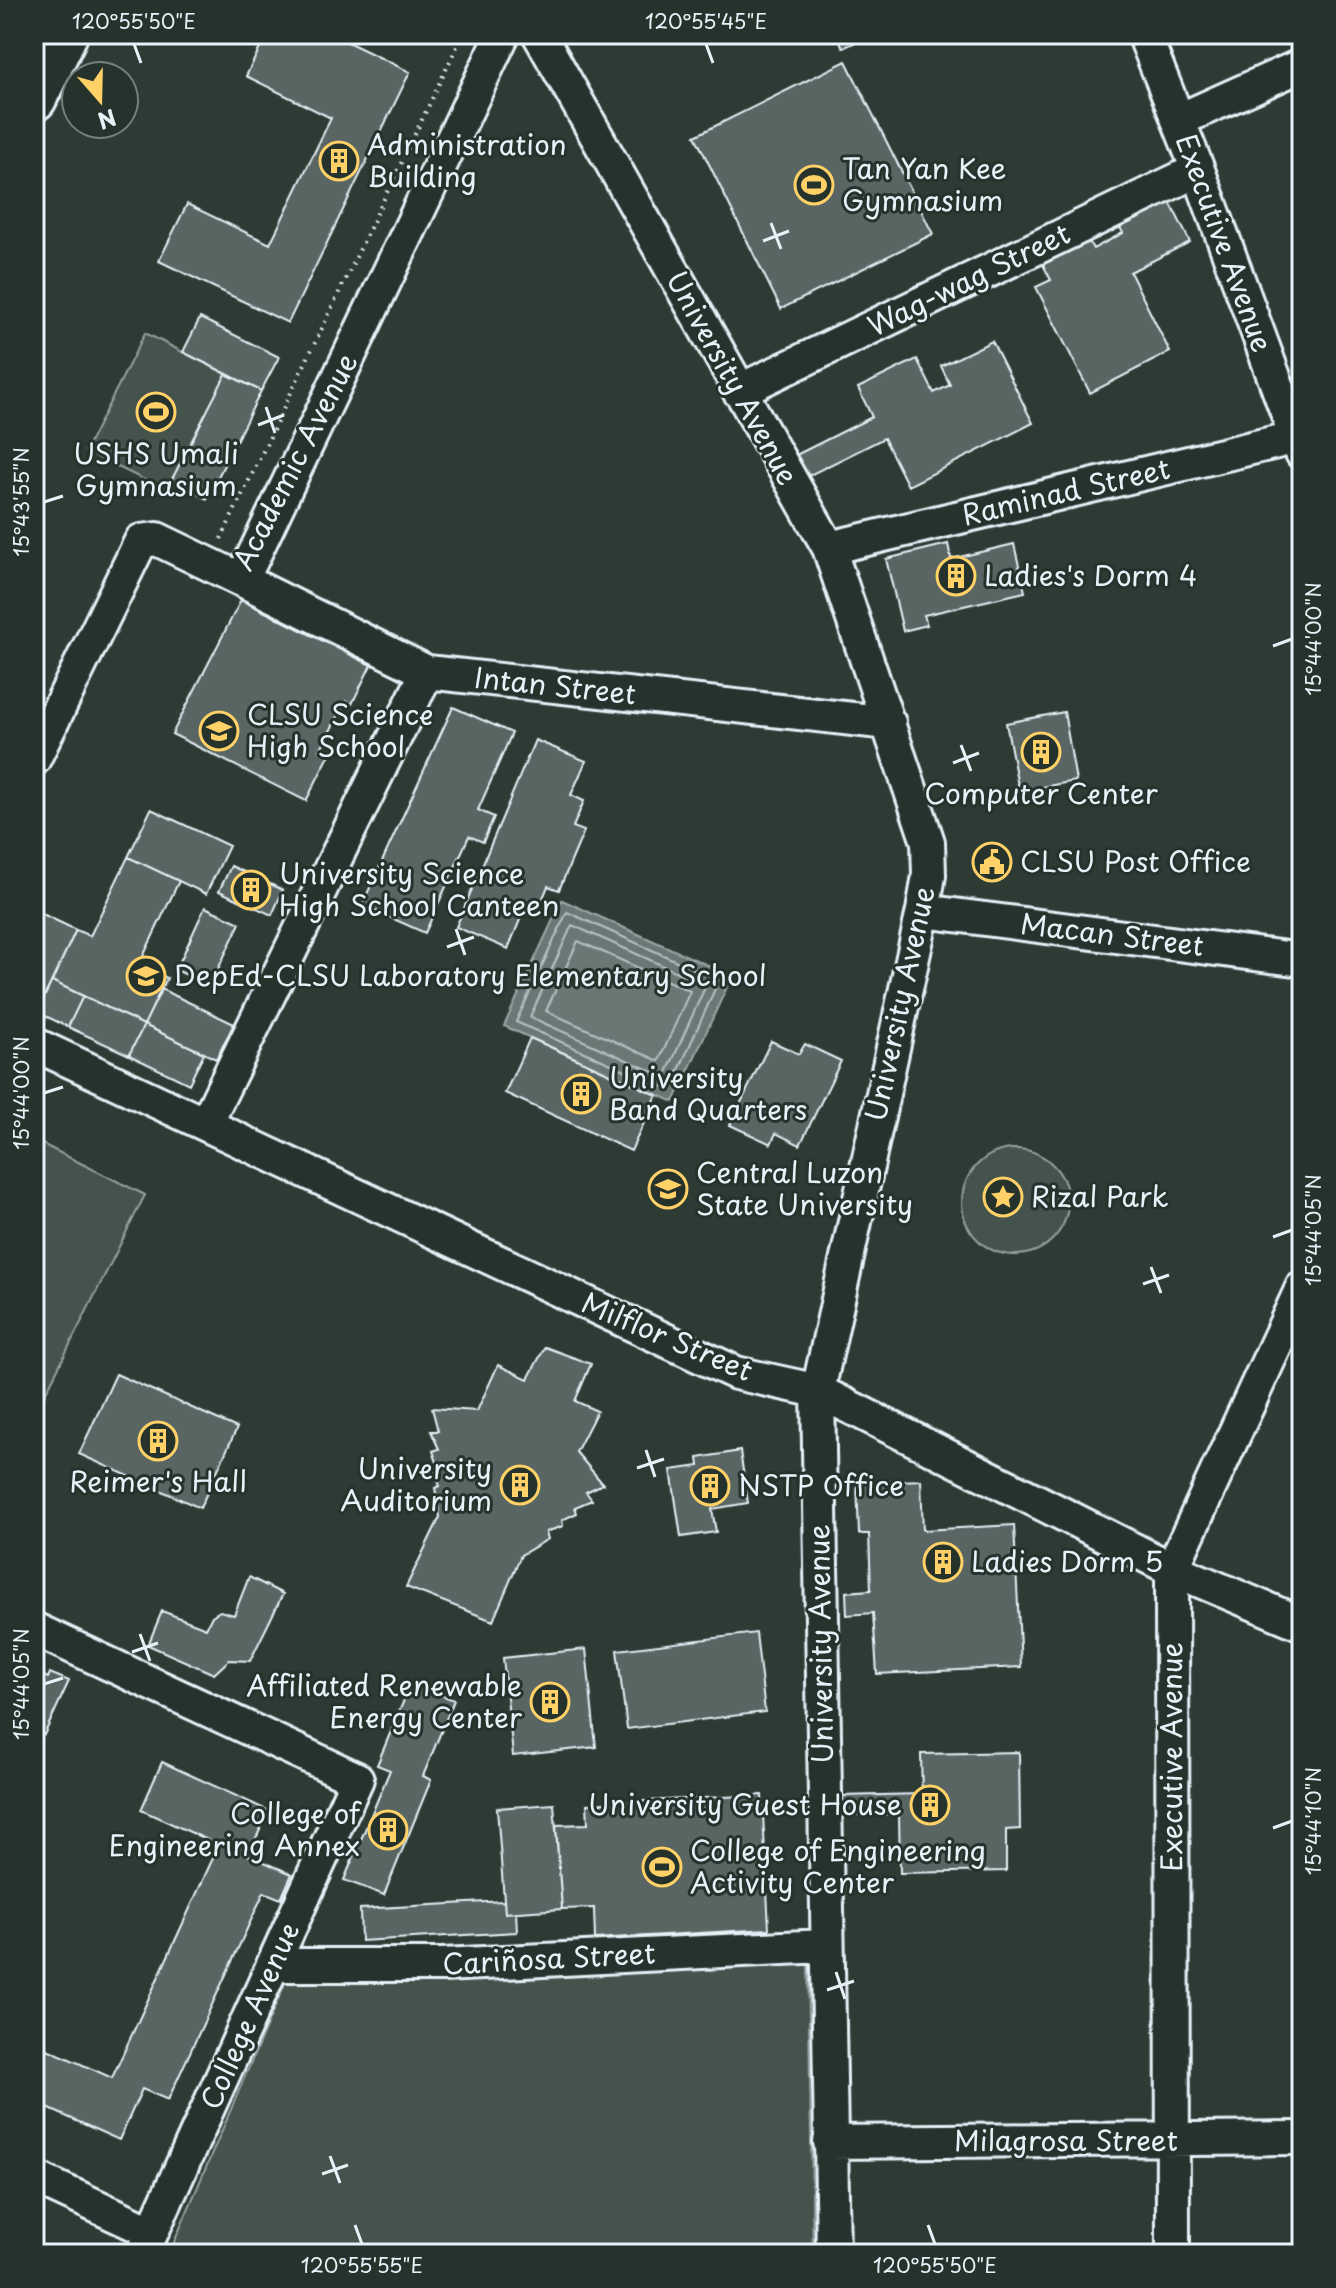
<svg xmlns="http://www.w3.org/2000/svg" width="1336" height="2288" font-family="'Playpen Sans',sans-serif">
<rect width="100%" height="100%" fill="#2e3b35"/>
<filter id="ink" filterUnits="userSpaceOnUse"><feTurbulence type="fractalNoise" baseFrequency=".0125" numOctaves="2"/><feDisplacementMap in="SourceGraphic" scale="16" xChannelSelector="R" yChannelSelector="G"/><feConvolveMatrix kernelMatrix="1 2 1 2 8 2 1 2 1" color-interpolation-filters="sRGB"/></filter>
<g filter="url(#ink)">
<path fill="#45524e" stroke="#96a2a3" stroke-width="2" d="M145 333 226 374 167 491 85 451Z
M34 1140 145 1195 34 1416Z
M962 1202a53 53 0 1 1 106 0a53 53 0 1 1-106 0Z
M808 1962 813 2254H169L285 1983Z"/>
<path fill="#6b7775" stroke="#9da8a9" stroke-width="2" d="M562 900 732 976 674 1102 504 1026Z"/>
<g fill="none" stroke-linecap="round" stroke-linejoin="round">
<path stroke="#b6c0c4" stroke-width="2" d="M567 912 719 980 670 1090 516 1022Z
M572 925 706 985 665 1077 530 1017Z
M578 941 690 991 659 1061 546 1011Z"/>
</g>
<path fill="#596563" stroke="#e8f1f8" stroke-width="2" d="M267 34H331L410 72 288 323 159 261 187 204 270 244 331 118 246 76Z
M837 34H873L843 48Z
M846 61 933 234 781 309 695 136Z
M1164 190 1190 242 1130 272 1170 352 1090 393 1036 287 1051 280 1038 255 1084 232 1093 249 1123 233 1114 216Z
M200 318 279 357 261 391 183 352Z
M992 341 1033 423 908 486 884 438 800 480 790 458 872 417 858 388 917 359 934 393 950 385 941 366Z
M226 374 261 391 207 499 171 481Z
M948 544 951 559 1014 544 1025 592 924 615 927 625 903 631 886 559Z
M241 600 371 665 352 704 346 701 320 750 330 754 306 801 172 734Z
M453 707 512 733 478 810 494 817 483 842 469 836 425 933 362 905Z
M1064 712 1076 781 1019 791 1006 723Z
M535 740 586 761 571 795 584 801 573 827 584 831 559 890 548 886 536 915 524 910 508 949 456 927Z
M151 809 229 846 206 894 128 857Z
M128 857 179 881 139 965 167 978 144 1025 52 981 76 930 90 936Z
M231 866 283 890 272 915 219 891Z
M205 907 240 923 210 986 176 970Z
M36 911 76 930 37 1012 34 1010Z
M52 981 83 996 68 1027 37 1012Z
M161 989 234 1024 216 1059 144 1025Z
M83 996 144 1025 129 1055 68 1027Z
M144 1025 204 1053 189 1084 129 1055Z
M530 1038 657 1095 631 1151 505 1093Z
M771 1041 799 1054 805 1044 841 1061 800 1145 776 1133 771 1144 730 1125Z
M545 1347 591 1364 575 1401 597 1411 576 1452 603 1484 586 1492 592 1500 575 1507 577 1513 562 1520 563 1526 546 1532 548 1539 521 1555 493 1621 406 1587 440 1517 435 1488 440 1486 434 1471 439 1468 433 1451 439 1449 431 1431H438L432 1408 477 1411 498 1365 528 1379Z
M116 1374 237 1428 200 1508 79 1454Z
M740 1451 748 1503 712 1509 716 1532 681 1537 671 1470 699 1466 698 1458Z
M921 1480 923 1530 1014 1525 1021 1667 877 1674 873 1613 847 1615 846 1592 871 1590 869 1534H859L857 1483Z
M249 1577 283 1594 250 1661 229 1660 214 1674 148 1645 162 1611 206 1628 212 1616 220 1611 234 1615Z
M756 1633 765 1712 627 1729 617 1650Z
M586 1649 596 1747 513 1756 503 1658Z
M34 1672 48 1678 50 1673 69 1681 44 1735 34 1731Z
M411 1683 454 1700 423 1776 431 1780 384 1895 344 1880 390 1770 377 1765Z
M1019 1752 1020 1829 1006 1830V1871L900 1873 899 1814 841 1815V1796L922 1794 921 1754Z
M162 1762 269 1811 248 1855 292 1874 281 1899 264 1892 168 2100 142 2089 119 2140 34 2102V2043L112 2078 219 1845 141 1810Z
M762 1795 769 1929 595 1939 594 1908 562 1909 556 1825 588 1824 587 1804Z
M554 1804 562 1909 505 1913 497 1808Z
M504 1901 505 1913 516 1912 517 1932 361 1941 360 1909Z"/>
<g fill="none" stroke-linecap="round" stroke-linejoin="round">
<defs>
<path id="minor" d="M539 34 829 548 928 842 929 875 923 911 818 1391 833 2254
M1144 34 1198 170 1302 453
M1179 120 1302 65
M739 391 1198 170
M829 548 1302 436
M242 580 427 672 889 723
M34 759 141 541 157 539 242 580 503 34
M923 911 1302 960
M34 1044 736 1373 818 1391 1172 1569 1302 1624
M206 1123 427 672
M34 1629 357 1779 142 2254
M273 1965H442L825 1946
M830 2142 1302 2138
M34 2177 152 2232
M1173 2254 1172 1569 1302 1288"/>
<path id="highway" d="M34 98 65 34"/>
</defs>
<use href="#minor" stroke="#e8f1f8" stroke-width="38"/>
<use href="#highway" stroke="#e8f1f8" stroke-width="50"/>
<path stroke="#e8f1f8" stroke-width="4" stroke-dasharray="2 6" stroke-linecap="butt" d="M221 539 463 34"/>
<use href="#minor" stroke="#26332d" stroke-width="32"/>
<use href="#highway" stroke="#26332d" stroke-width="44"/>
</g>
</g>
<path fill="none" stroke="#e8f1f8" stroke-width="3" d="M134 44 141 63M706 44 713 63M771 223 781 249M763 241 789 231M266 407 275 433M258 425 284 415M44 502 63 496M1273 646 1292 639M961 745 971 771M953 763 979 753M456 929 465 955M447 947 474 937M44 1093 63 1087M1273 1237 1292 1230M1151 1267 1161 1293M1143 1284 1169 1275M646 1450 655 1477M637 1468 664 1459M140 1634 150 1661M132 1652 158 1643M44 1684 63 1678M1273 1828 1292 1821M836 1972 845 1999M827 1990 854 1981M330 2156 340 2183M322 2174 348 2165M355 2225 362 2244M928 2225 935 2244"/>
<defs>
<symbol id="building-ring" viewBox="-11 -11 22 22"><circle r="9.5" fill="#26332d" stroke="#ffd166" stroke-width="1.5"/><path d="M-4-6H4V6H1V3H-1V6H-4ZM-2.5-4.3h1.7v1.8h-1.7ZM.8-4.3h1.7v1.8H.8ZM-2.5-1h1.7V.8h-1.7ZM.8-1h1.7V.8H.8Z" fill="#ffd166"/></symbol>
<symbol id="stadium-ring" viewBox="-11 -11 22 22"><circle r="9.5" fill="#26332d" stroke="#ffd166" stroke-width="1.5"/><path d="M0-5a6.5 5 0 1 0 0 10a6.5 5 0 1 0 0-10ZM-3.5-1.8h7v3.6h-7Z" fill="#ffd166"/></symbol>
<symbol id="school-ring" viewBox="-11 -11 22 22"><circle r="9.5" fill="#26332d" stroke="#ffd166" stroke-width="1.5"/><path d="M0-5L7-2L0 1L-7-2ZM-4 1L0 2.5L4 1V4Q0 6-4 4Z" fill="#ffd166"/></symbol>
<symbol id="civic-ring" viewBox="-11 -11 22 22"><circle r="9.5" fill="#26332d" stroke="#ffd166" stroke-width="1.5"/><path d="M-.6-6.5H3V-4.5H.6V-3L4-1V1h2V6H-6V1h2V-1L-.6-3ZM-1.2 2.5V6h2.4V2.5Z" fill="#ffd166"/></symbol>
<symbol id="university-ring" viewBox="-11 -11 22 22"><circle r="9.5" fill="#26332d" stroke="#ffd166" stroke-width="1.5"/><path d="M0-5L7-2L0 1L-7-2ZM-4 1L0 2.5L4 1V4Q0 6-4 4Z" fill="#ffd166"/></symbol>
<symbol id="sight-ring" viewBox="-11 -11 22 22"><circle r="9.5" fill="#26332d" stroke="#ffd166" stroke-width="1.5"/><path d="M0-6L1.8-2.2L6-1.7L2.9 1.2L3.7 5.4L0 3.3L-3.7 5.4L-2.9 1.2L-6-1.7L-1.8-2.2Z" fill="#ffd166"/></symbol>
</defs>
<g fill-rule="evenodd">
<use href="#building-ring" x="317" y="139" width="44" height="44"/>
<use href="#stadium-ring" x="792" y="163" width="44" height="44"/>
<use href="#stadium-ring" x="134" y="390" width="44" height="44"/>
<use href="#building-ring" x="934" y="554" width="44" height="44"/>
<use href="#school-ring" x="197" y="709" width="44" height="44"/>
<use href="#building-ring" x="1019" y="730" width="44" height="44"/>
<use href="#civic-ring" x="970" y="840" width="44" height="44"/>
<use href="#building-ring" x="229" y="868" width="44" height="44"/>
<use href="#school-ring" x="124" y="954" width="44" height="44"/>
<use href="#building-ring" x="559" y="1072" width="44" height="44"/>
<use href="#university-ring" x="646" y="1167" width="44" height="44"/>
<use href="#sight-ring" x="981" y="1175" width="44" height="44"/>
<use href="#building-ring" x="136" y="1419" width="44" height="44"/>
<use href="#building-ring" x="498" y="1463" width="44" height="44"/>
<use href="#building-ring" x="688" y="1464" width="44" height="44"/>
<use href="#building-ring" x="921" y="1540" width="44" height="44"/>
<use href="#building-ring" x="528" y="1680" width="44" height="44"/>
<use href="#building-ring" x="908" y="1783" width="44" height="44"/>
<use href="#building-ring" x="366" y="1808" width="44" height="44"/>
<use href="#stadium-ring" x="640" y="1845" width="44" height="44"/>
</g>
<g text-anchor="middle" stroke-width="6" stroke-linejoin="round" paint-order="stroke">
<g font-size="28" fill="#e8f1f8" stroke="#26332d" text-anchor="start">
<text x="367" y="155">Administration<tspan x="367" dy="32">Building</tspan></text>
<text x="842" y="179">Tan Yan Kee<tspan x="842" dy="32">Gymnasium</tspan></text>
<text x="156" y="464" text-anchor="middle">USHS Umali<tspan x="156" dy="32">Gymnasium</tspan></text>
<text x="984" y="586">Ladies's Dorm 4</text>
<text x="247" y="725">CLSU Science<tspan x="247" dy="32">High School</tspan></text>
<text x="1041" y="804" text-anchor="middle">Computer Center</text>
<text x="1020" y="872">CLSU Post Office</text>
<text x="279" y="884">University Science<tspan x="279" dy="32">High School Canteen</tspan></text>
<text x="174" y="986">DepEd-CLSU Laboratory Elementary School</text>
<text x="609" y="1088">University<tspan x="609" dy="32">Band Quarters</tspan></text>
<text x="696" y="1183">Central Luzon<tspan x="696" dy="32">State University</tspan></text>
<text x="1031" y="1207">Rizal Park</text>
<text x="492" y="1479" text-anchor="end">University<tspan x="492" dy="32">Auditorium</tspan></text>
<text x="158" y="1492" text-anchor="middle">Reimer's Hall</text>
<text x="738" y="1496">NSTP Office</text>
<text x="971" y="1572">Ladies Dorm 5</text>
<text x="522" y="1696" text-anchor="end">Affiliated Renewable<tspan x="522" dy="32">Energy Center</tspan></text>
<text x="902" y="1815" text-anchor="end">University Guest House</text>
<text x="360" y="1824" text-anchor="end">College of<tspan x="360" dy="32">Engineering Annex</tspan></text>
<text x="690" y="1861">College of Engineering<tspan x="690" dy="32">Activity Center</tspan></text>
</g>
<g font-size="28" fill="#e8f1f8" stroke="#26332d">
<text transform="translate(1224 243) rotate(70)" y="10">Executive Avenue</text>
<text transform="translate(969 280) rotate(-26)" y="10">Wag-wag Street</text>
<text transform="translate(732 378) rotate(61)" y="10">University Avenue</text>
<text transform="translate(295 462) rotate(-63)" y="10">Academic Avenue</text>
<text transform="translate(1066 492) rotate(-13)" y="10">Raminad Street</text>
<text transform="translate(555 686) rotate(6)" y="10">Intan Street</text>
<text transform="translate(1112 935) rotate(7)" y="10">Macan Street</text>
<text transform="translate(900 1004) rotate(-78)" y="10">University Avenue</text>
<text transform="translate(667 1337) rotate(23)" y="10">Milflor Street</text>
<text transform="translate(821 1644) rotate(-91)" y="10">University Avenue</text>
<text transform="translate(1172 1757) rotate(-90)" y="10">Executive Avenue</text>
<text transform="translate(549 1959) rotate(-3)" y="10">Cariñosa Street</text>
<text transform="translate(250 2016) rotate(-66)" y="10">College Avenue</text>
<text x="1066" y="2151">Milagrosa Street</text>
</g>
</g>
<rect width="1336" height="2288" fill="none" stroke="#26332d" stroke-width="88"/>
<g transform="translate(100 100) rotate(160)"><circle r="38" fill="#26332d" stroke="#747f7e" stroke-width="2"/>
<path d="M0-6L14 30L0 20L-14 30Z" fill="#ffd166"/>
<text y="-12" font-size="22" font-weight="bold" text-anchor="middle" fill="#e8f1f8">N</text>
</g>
<rect x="44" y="44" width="1248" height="2200" fill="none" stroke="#e8f1f8" stroke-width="3"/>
<g font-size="20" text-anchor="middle" fill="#e8f1f8">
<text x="134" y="29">120°55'50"E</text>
<text x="706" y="29">120°55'45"E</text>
<text transform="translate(22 502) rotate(-90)" y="7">15°43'55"N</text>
<text transform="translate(1314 639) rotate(-90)" y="7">15°44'00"N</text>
<text transform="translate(22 1093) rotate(-90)" y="7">15°44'00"N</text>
<text transform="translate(1314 1230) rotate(-90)" y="7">15°44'05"N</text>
<text transform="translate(22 1684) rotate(-90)" y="7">15°44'05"N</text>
<text transform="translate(1314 1821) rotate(-90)" y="7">15°44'10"N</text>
<text x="362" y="2273">120°55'55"E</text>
<text x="935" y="2273">120°55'50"E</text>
</g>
</svg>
